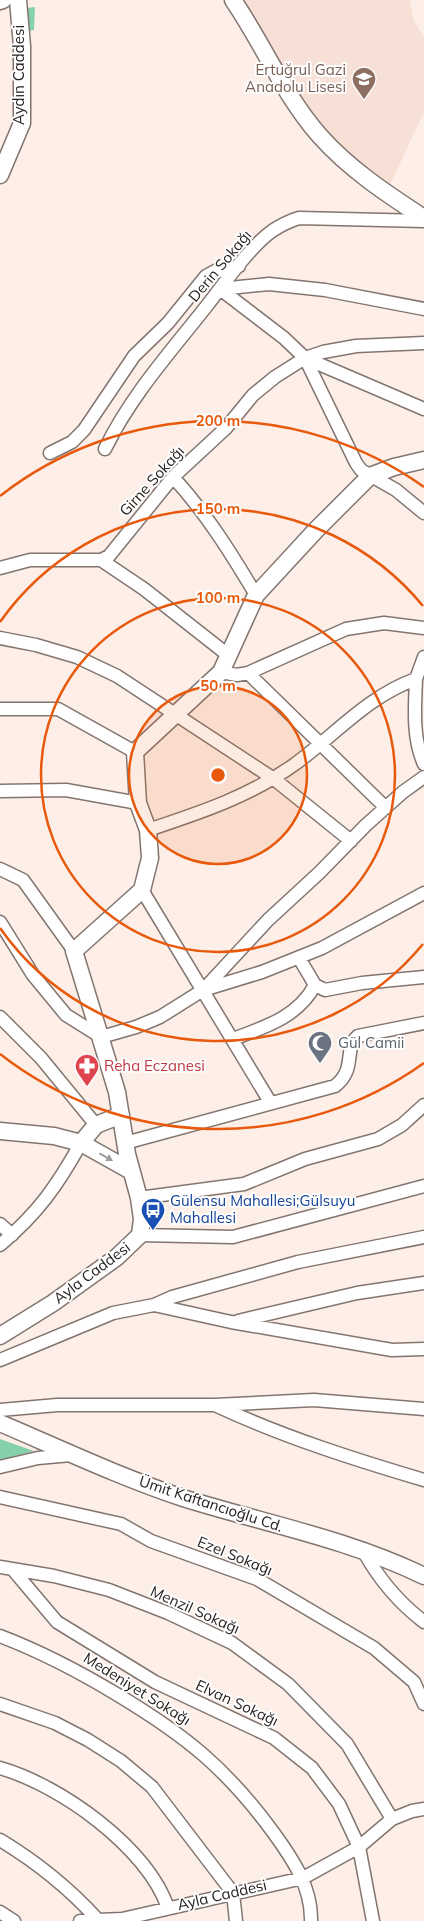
<svg xmlns="http://www.w3.org/2000/svg" width="424" height="1921" font-family="Mulish,sans-serif">
<rect width="100%" height="100%" fill="#fdeee7"/>
<path fill="#f7e1d6" d="M241 0H410L414 21 424 37V112L390 185 355 159 318 121 294 88Z"/>
<path fill="#85d1ab" d="M35 7 34 30 28 31 27 8Z
M0 1439 34 1451 0 1460Z"/>
<g fill="none" stroke-linecap="round" stroke-linejoin="round">
<defs>
<path id="minor" d="M220 289 284 338 305 358 356 463 361 470 396 490 424 513
M220 289 269 284 325 290 424 309
M305 358 424 409
M105 449C131 395 173 349 209 303 226 281 250 247 272 231 281 225 289 221 299 218L424 221
M50 453 72 442 84 430 134 356 168 323 206 276 217 270 225 271 239 266
M173 477C206 513 231 553 256 595
M101 560 144 589 228 655
M0 568 30 560H101L109 556 173 477 226 428 253 395 275 377 305 358 323 352 356 346 424 343
M0 638 36 645 77 657 117 676 274 779 351 841
M221 672 237 675 248 673 346 629 384 623 424 628
M248 673 386 808
M416 679C415 706 412 738 424 764
M0 709H58L135 752
M0 791 66 790 138 803
M148 830C199 813 251 796 295 764 335 735 368 696 416 679L424 657
M0 869 23 880 74 951
M142 890 270 1102
M0 922 33 975 66 1015 101 1037 136 1027 160 1017 203 990 262 972 322 948 424 893
M299 958 315 985 325 990 362 983 424 977
M205 988 268 920 319 873 366 825 403 792 424 777
M0 1017 41 1058 96 1125
M233 1039C265 1027 298 1017 315 985
M125 1143 335 1086C357 1069 343 1049 358 1036L424 1023
M139 1198 244 1184 305 1159 378 1139 402 1125 424 1105
M0 1224 12 1235
M140 1235 233 1237 424 1186
M0 1245C38 1213 57 1186 81 1143
M154 1305 172 1297 298 1262 424 1237
M238 1321 357 1293 424 1283
M0 1360 113 1313 154 1305 231 1322 392 1350 424 1349
M217 1406C284 1437 353 1459 424 1480
M0 1410 57 1405H215L314 1400 424 1409
M0 1467 38 1458 71 1455
M0 1497 121 1524 151 1541 257 1579 374 1648 414 1682 424 1704
M364 1552C380 1581 398 1602 424 1622
M0 1567 54 1576 109 1590 168 1613 232 1643 288 1684 347 1744 392 1819
M14 1571 57 1622 155 1682 274 1738 312 1768 339 1804 359 1847 373 1921
M0 1636C42 1652 80 1672 118 1695 186 1736 226 1768 273 1832 292 1858 312 1887 311 1921
M0 1704 55 1723 88 1740 121 1761 152 1787 233 1893 236 1921
M0 1768C60 1785 147 1847 168 1908
M0 1840C38 1863 68 1887 98 1920L122 1919 303 1878 359 1847 392 1819 412 1811 424 1809
M0 1912 14 1921
M80 1921 98 1920"/>
<path id="tertiary" d="M233 0C263 44 284 95 319 135 349 169 387 194 424 218
M0 1 3 0
M0 175 22 123V46L18 0
M0 1131 54 1136 81 1143 131 1171
M81 1143 96 1125 121 1115
M0 1336 53 1303 117 1257 140 1235 142 1219 139 1198 127 1154 117 1092 74 951 142 890 150 858 148 830 138 803 135 752 221 672 256 595 316 530 370 476 394 467 424 460
M0 1423C61 1449 120 1477 183 1498 263 1523 348 1539 424 1576"/>
</defs>
<use href="#minor" stroke="#82756f" stroke-width="15"/>
<use href="#tertiary" stroke="#82756f" stroke-width="19"/>
<use href="#minor" stroke="#fff" stroke-width="12"/>
<use href="#tertiary" stroke="#fff" stroke-width="16"/>
</g>
<defs><path id="oneway-solid" d="M-6-.8H1V-3.2L6.5 0L1 3.2V.8H-6Z" transform="scale(1.25)"/></defs>
<use fill="#9e9c9a" href="#oneway-solid" transform="translate(106 1157) rotate(29)"/>
<circle cx="218" cy="775" r="89" fill="#e8590c" fill-opacity=".12"/>
<g fill="none" stroke="#e8590c" stroke-width="2.5">
<circle cx="218" cy="775" r="89"/>
<circle cx="218" cy="775" r="177"/>
<path d="M423 944A266 266 0 0 1 0 928M0 622A266 266 0 0 1 423 606"/>
<path d="M424 1063A354 354 0 0 1 0 1054M0 496A354 354 0 0 1 424 487"/>
</g>
<defs>
<symbol id="school-pin" viewBox="-11 -11 22 30"><path d="M0 17L-7.5 6A9.5 9.5 0 1 1 7.5 6Z" fill="#8d6e63" stroke="#fefefe"/><path d="M0-5L7-2L0 1L-7-2ZM-4 1L0 2.5L4 1V4Q0 6-4 4Z" fill="#fff"/></symbol>
<symbol id="mosque-pin" viewBox="-11 -11 22 30"><path d="M0 17L-7.5 6A9.5 9.5 0 1 1 7.5 6Z" fill="#6b7280" stroke="#fefefe"/><path d="M3.5-4.9A6 6 0 1 0 3.5 4.9A5 5 0 1 1 3.5-4.9Z" fill="#fff"/></symbol>
<symbol id="pharmacy-pin" viewBox="-11 -11 22 30"><path d="M0 17L-7.5 6A9.5 9.5 0 1 1 7.5 6Z" fill="#e0444e" stroke="#fefefe"/><path d="M-2-6h4v4h4v4h-4v4h-4v-4h-4v-4h4Z" fill="#fff"/></symbol>
<symbol id="bus-pin" viewBox="-11 -11 22 30"><path d="M0 17L-7.5 6A9.5 9.5 0 1 1 7.5 6Z" fill="#1a4fb4" stroke="#fefefe"/><path d="M-5-6H5V4H4V6H2V4H-2V6H-4V4H-5ZM-3.5-4V0h7V-4ZM-3.5 1.2v1.5H-2V1.2ZM2 1.2v1.5H3.5V1.2Z" fill="#fff"/></symbol>
</defs>
<g fill-rule="evenodd">
<use href="#school-pin" x="350" y="65" width="28" height="38"/>
<use href="#mosque-pin" x="306" y="1029" width="28" height="38"/>
<use href="#pharmacy-pin" x="73" y="1052" width="28" height="38"/>
<use href="#bus-pin" x="139" y="1196" width="28" height="38"/>
</g>
<g text-anchor="middle" stroke-width="4" stroke-linejoin="round" paint-order="stroke">
<g font-size="15" fill="#785e54" stroke="#fefefe" text-anchor="end">
<text x="346" y="75">Ertuğrul Gazi<tspan x="346" dy="17">Anadolu Lisesi</tspan></text>
</g>
<g font-size="15" fill="#27221f" stroke="#fefefe">
<text transform="translate(19 75) rotate(-90)" y="5">Aydın Caddesi</text>
<text transform="translate(220 266) rotate(-50)" y="5">Derin Sokağı</text>
<text transform="translate(152 481) rotate(-48)" y="5">Girne Sokağı</text>
<text transform="translate(92 1273) rotate(-37)" y="5">Ayla Caddesi</text>
<text transform="translate(211 1504) rotate(18)" y="5">Ümit Kaftancıoğlu Cd.</text>
<text transform="translate(235 1556) rotate(22)" y="5">Ezel Sokağı</text>
<text transform="translate(195 1610) rotate(24)" y="5">Menzil Sokağı</text>
<text transform="translate(137 1689) rotate(32)" y="5">Medeniyet Sokağı</text>
<text transform="translate(237 1703) rotate(25)" y="5">Elvan Sokağı</text>
<text transform="translate(222 1895) rotate(-13)" y="5">Ayla Caddesi</text>
</g>
<g font-size="15" fill="#5b616d" stroke="#fefefe" text-anchor="start">
<text x="338" y="1048">Gül Camii</text>
</g>
<g font-size="15" fill="#be3a42" stroke="#fefefe" text-anchor="start">
<text x="104" y="1071">Reha Eczanesi</text>
</g>
<g font-size="15" fill="#164399" stroke="#fefefe" text-anchor="start">
<text x="170" y="1206">Gülensu Mahallesi;Gülsuyu<tspan x="170" dy="17">Mahallesi</tspan></text>
</g>
</g>
<circle cx="218" cy="775" r="8" fill="#e8590c" stroke="#fefefe" stroke-width="2.5"/>
<g font-size="15" text-anchor="middle" font-weight="bold" fill="#e8590c" stroke="#fefefe" stroke-width="4" stroke-linejoin="round" paint-order="stroke">
<text x="218" y="426">200 m</text>
<text x="218" y="514">150 m</text>
<text x="218" y="603">100 m</text>
<text x="218" y="691">50 m</text>
</g>
</svg>
